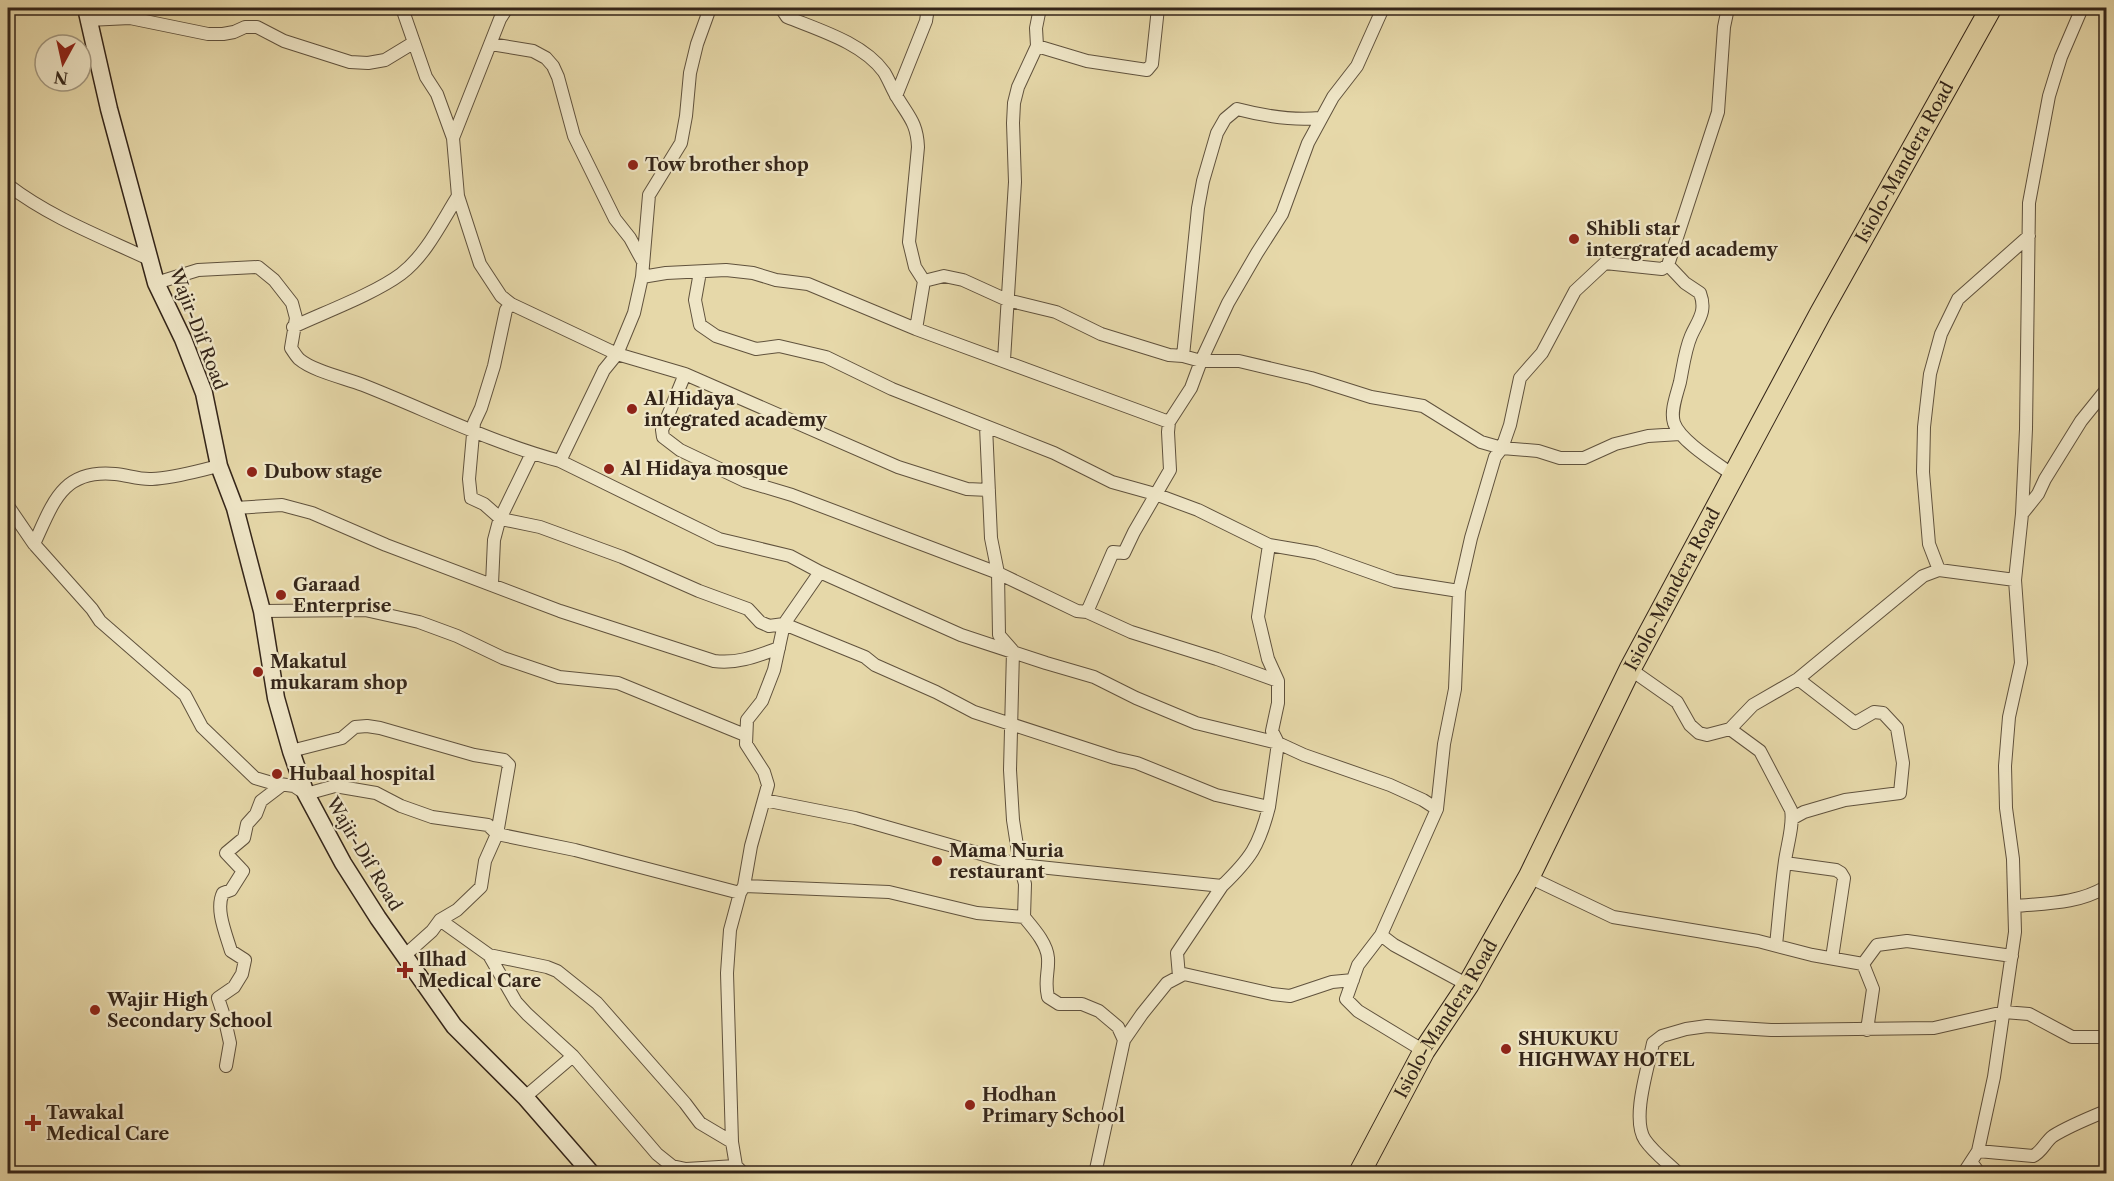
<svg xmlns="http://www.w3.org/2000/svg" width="2114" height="1181" font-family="'Libre Caslon Text',serif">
<rect width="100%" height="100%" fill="#e6d8a9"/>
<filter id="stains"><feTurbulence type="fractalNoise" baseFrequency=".00333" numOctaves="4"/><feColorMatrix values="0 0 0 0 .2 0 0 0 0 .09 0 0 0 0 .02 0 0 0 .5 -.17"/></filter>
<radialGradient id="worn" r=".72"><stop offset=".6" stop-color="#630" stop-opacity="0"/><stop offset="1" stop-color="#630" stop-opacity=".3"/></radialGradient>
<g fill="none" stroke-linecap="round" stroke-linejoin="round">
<defs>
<path id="street" d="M402 8 426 77 437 94 453 138 458 196 480 264 501 296 511 304 506 310 494 366 481 408 474 423 469 479 471 498 484 504 501 519 540 527 622 557 699 591 748 609 760 622 769 626 784 624 865 657 875 665 936 692 974 712 1115 758 1137 763 1216 795 1269 807 1278 743 1272 731 1278 703V681L1268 659 1258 617 1269 545 1198 510 1155 494 1112 482 1054 453 892 389 826 357 779 346 756 349 716 336 700 325 695 300 700 272
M781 8 787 17C819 30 863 43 884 72 889 80 892 89 897 97 909 117 917 123 918 147L909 242 915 267 924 281
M1383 8 1357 66 1333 97 1308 143 1282 214 1257 253 1228 303 1201 361H1239L1311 378 1371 397 1423 406 1481 442 1502 448 1538 451 1560 458H1584L1615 444 1648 436 1680 434
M88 20 130 18 208 34H223L234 32 245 27H257L284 41 350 62 368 63 385 60 413 43
M491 44 533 51 546 58 553 66 558 77 574 136 615 219 630 238 642 260
M1037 46 1087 61 1147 70 1152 64 1158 8
M896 96 926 21 928 8
M453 138 500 19 507 8
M8 185C51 218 102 237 151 260
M1668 265 1685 283 1700 293C1707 312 1698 320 1691 336 1685 350 1683 367 1680 382 1677 394 1670 411 1674 423 1680 441 1718 464 1733 475
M642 277 666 273 726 270 753 273 776 280 808 284 916 329 1169 422
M156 283 198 270 258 267 274 280 292 303 296 318 291 348C293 351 296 356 299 359 313 371 345 378 363 385 429 411 492 443 560 461L719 539 790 556 820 572 961 635 1046 663 1094 677 1136 698 1196 723 1278 743 1304 755 1390 785 1423 800 1437 809
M511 304 617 354 685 374 898 467 967 489 989 490
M293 327C325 312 374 294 401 274 426 255 441 223 458 196
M916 329 924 281 944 276 963 280 1007 300 1056 312 1101 334 1169 355 1183 356
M1004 360 1015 182 1013 123 1014 103 1018 87 1037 46 1036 28 1040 8
M685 374 662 430 663 437 680 450 745 481 792 495 998 573 1077 611 1087 612 1131 632 1217 659 1278 681
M986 426 991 538 998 573 999 635 1013 651 1010 770 1013 820 1020 865 1222 886C1251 858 1259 846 1269 807
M560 461 604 370 617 354 634 313 642 277 649 195 681 143 686 116 690 73 697 44 710 8
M8 506 34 544 92 609 100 621 185 695 202 727 255 778 272 783 294 786 306 794 335 786 376 793 401 806 432 817 488 825 497 834 575 850 740 893
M235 508 282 505 312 513 386 545 560 611 714 661C738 664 757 656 779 648
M2022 514 2038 494 2045 479 2081 421 2106 390
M34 544C53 503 62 469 115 474 127 475 140 480 152 479 174 478 197 471 219 466
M1269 545 1316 553 1395 581 1459 591
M1939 570 1929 544 1923 472 1924 427 1930 374 1941 334 1958 299 2029 236
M492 584 494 540 499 521 532 453
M262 611 365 610 419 622 457 636 503 658 559 677 618 683 745 735
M1087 612 1113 552 1124 553 1134 532 1170 470 1168 432 1169 422 1191 388 1201 361 1183 356 1198 208 1203 181 1217 133 1225 119 1237 109C1264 116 1292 121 1320 118
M1630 669 1677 702 1690 725 1699 733 1707 735 1730 729 1753 705 1798 679 1923 576 1939 570 2015 580
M1730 729 1760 751 1791 810C1794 824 1787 846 1785 861 1781 889 1779 917 1776 945
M291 751 342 738 355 727 367 726 380 728 474 755 504 760 509 765 497 834 485 861 481 887 457 910 440 920 432 931 404 956
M764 800 855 818 1020 865 1025 884 1024 917C1033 928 1047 943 1048 958 1049 973 1044 980 1048 997L1059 1004H1082L1099 1011 1118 1027 1124 1040 1095 1174
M1793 818 1804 812 1845 800 1900 793 1903 763 1897 728 1883 713 1874 712 1855 723 1798 679
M1785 863 1836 870 1841 873 1844 878 1832 958
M1529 877 1613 917 1758 941 1812 955 1863 964 1877 945 1907 941 2012 956
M744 886 889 892 977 913 1024 917
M2015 906C2048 903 2077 904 2106 887
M440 920 489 955 547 967 557 971 597 1003 685 1103 700 1123 732 1142
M1381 935 1437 809 1444 744 1455 689 1459 591 1471 538 1495 457 1502 448 1510 425 1520 378 1542 353 1575 291 1605 263 1662 269 1668 265 1718 112 1724 27 1728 8
M489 955 516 1002 527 1014 573 1056 657 1154 672 1166 686 1169 736 1166
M1863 964 1873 989 1867 1030
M1179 976 1177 953 1222 886
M1124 1040 1142 1014 1167 983 1184 974 1272 994 1290 996 1332 982 1353 980
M1424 1051 1358 1011 1346 999 1358 965 1381 935 1394 945 1468 985
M226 1066 230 1043 224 1016 218 998 234 987 242 974 245 960 231 951C226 934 215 909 223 893L231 890 243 871 226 853 244 838 247 824 256 814 261 801 282 785
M525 1097 573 1056
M1978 1151 2033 1156C2042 1152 2045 1142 2053 1136 2069 1126 2089 1118 2106 1111
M1972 1163 1980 1174
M744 1174 736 1166 732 1142 727 973 730 930 740 893 744 886 751 846 768 785 764 772 746 744 747 720 762 701 774 670 784 624 820 572
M1679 1174C1668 1163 1654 1153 1645 1140 1631 1119 1648 1068 1653 1043L1662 1036 1686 1029 1707 1026 1771 1030 1934 1028 2004 1012 2029 1014 2072 1037H2106
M1963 1174 1978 1151 1994 1077 2015 932 2013 859 2006 808 2005 766 2009 717 2021 663 2015 580 2022 514 2026 429 2029 203 2049 96 2061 57 2082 8"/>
<path id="secondary" d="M86 8 109 109 156 283 183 339 204 393 219 466 235 508 262 611 276 698 291 751 306 794 343 863 378 918 454 1026 525 1097 592 1174"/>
<g id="highway">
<path id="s1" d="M1359 1174 1424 1051 1468 985 1529 877 1630 669 1820 314 1991 8"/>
</g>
</defs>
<use href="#street" stroke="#60523d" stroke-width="14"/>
<use href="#secondary" stroke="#342519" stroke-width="19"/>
<use href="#highway" stroke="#342519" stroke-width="23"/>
<use href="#street" stroke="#efe6c7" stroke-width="12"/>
<use href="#secondary" stroke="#efe6c7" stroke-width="16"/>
<use href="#highway" stroke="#e6d8a9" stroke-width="21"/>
</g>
<g fill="#8f2418" stroke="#efe6c7" stroke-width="2">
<circle cx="633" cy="165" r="6"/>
<circle cx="1574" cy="239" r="6"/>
<circle cx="632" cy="409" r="6"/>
<circle cx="609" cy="469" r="6"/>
<circle cx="252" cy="472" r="6"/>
<circle cx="281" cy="595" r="6"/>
<circle cx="258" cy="672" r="6"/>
<circle cx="277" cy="774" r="6"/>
<circle cx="937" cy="861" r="6"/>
<path d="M402 961h6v6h6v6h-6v6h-6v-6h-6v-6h6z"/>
<circle cx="95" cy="1010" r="6"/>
<circle cx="1506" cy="1049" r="6"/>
<circle cx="970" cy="1105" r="6"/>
<path d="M30 1114h6v6h6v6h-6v6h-6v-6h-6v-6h6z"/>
</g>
<g text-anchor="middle" stroke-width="4.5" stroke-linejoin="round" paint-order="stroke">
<g font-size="18" fill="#342519" stroke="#efe6c7">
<text dy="6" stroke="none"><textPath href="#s1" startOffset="1150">Isiolo-Mandera Road</textPath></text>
<text transform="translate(198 329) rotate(69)" y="6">Wajir-Dif Road</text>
<text dy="6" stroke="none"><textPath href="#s1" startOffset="664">Isiolo-Mandera Road</textPath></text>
<text transform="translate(364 854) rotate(59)" y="6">Wajir-Dif Road</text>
<text dy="6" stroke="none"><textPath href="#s1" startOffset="178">Isiolo-Mandera Road</textPath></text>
</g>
<g font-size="18" font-weight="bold" fill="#342519" stroke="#efe6c7" text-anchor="start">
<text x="645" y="171">Tow brother shop</text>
<text x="1586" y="235">Shibli star<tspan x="1586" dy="21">intergrated academy</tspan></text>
<text x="644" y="405">Al Hidaya<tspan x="644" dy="21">integrated academy</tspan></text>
<text x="621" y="475">Al Hidaya mosque</text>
<text x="264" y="478">Dubow stage</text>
<text x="293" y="591">Garaad<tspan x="293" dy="21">Enterprise</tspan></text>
<text x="270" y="668">Makatul<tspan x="270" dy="21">mukaram shop</tspan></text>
<text x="289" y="780">Hubaal hospital</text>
<text x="949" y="857">Mama Nuria<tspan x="949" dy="21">restaurant</tspan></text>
<text x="418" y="966">Ilhad<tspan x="418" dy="21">Medical Care</tspan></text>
<text x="107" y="1006">Wajir High<tspan x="107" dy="21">Secondary School</tspan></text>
<text x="1518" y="1045">SHUKUKU<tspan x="1518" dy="21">HIGHWAY HOTEL</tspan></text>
<text x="982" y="1101">Hodhan<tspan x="982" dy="21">Primary School</tspan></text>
<text x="46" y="1119">Tawakal<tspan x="46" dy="21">Medical Care</tspan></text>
</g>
</g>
<rect width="2114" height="1181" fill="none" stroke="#e6d8a9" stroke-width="30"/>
<rect x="9" y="9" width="2096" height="1163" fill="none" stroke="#342519" stroke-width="3"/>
<rect x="15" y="15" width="2084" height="1151" fill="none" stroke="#342519" stroke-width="1.5"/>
<g transform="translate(63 63) rotate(188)"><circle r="28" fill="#efe6c7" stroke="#a49981" stroke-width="1.5"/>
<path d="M0-4.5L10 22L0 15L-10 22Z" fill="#8f2418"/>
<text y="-9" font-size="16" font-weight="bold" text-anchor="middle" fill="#342519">N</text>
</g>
<rect width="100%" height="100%" filter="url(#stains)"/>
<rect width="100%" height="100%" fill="url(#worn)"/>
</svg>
